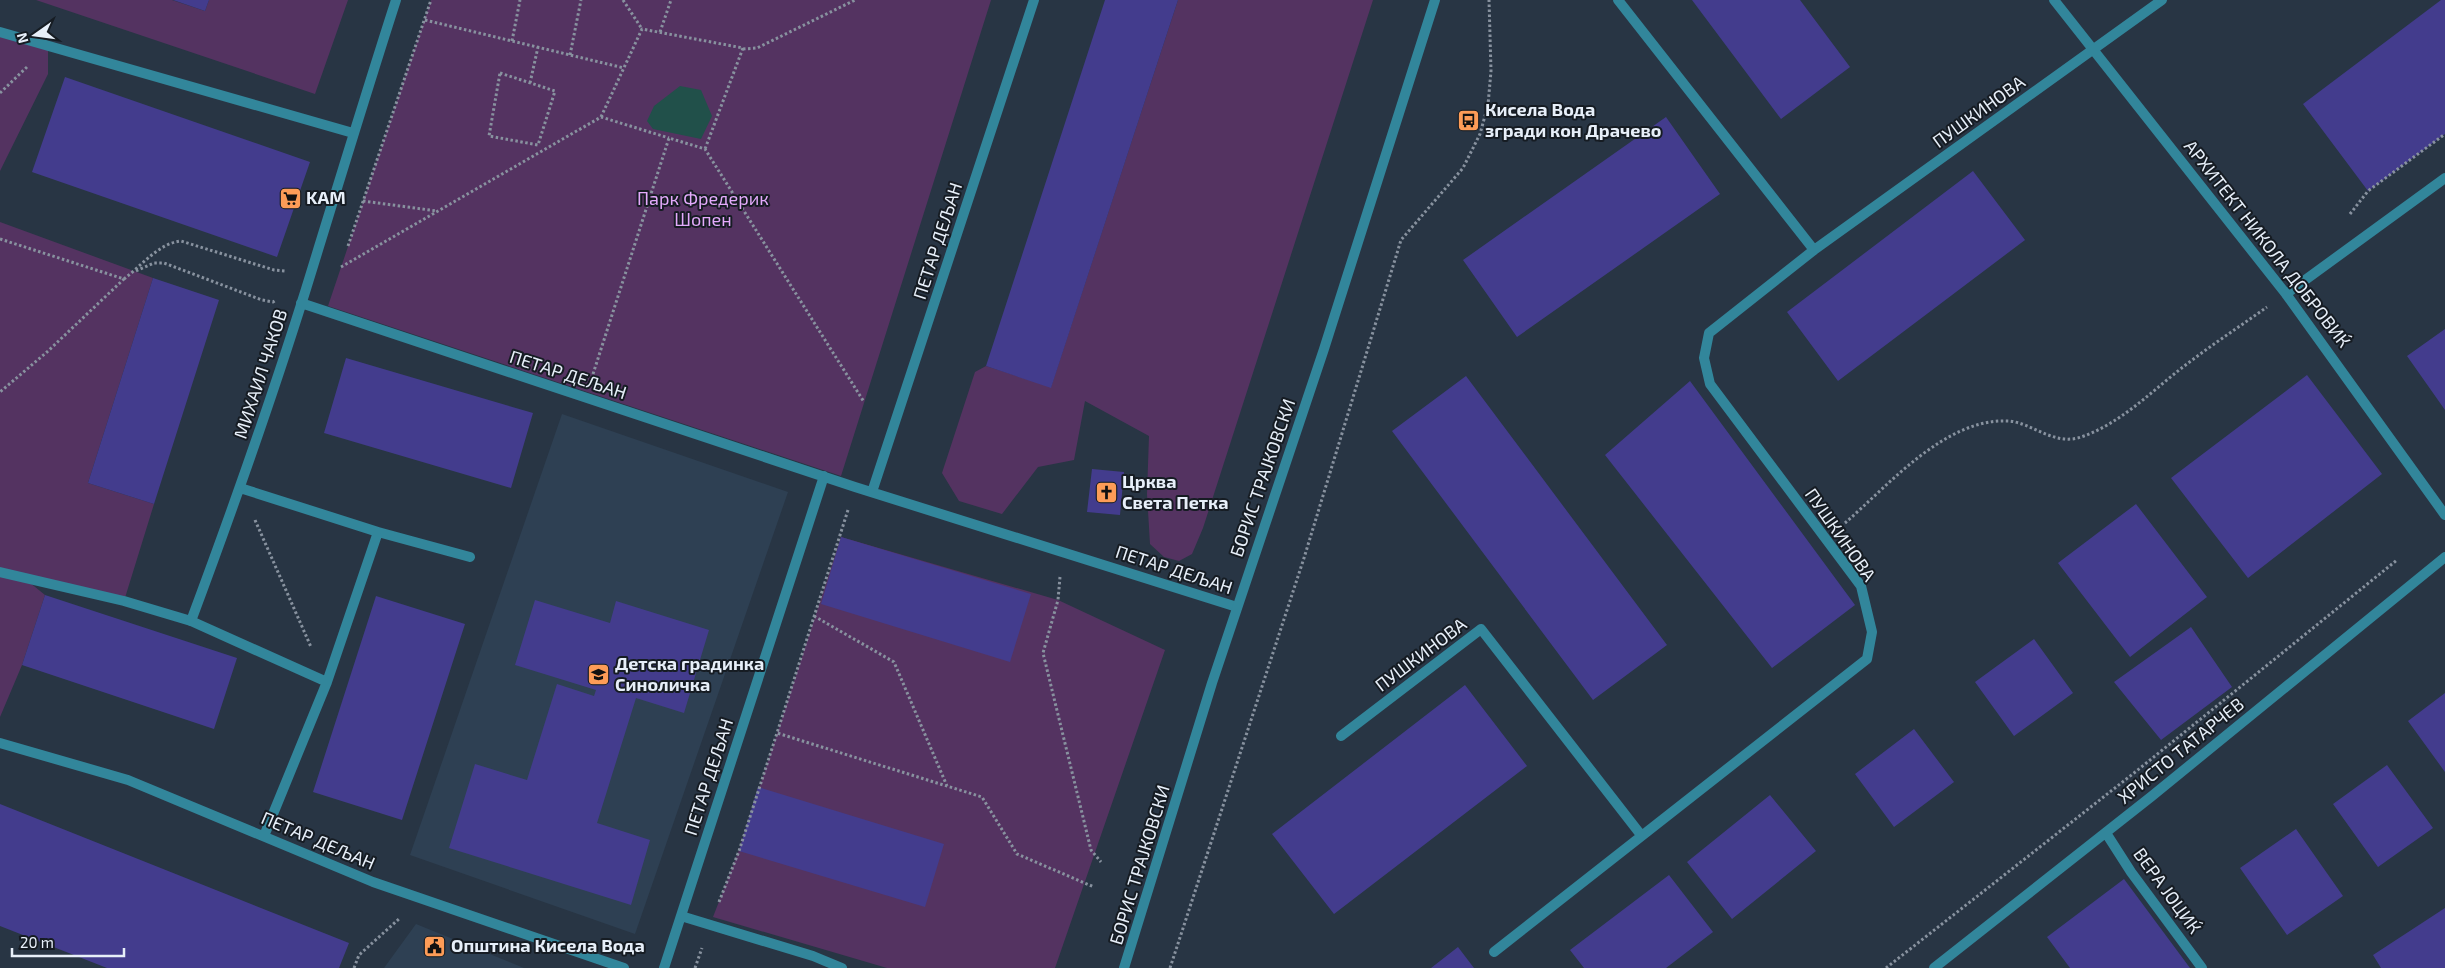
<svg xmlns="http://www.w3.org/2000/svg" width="2445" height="968" font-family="'Exo 2',sans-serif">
<rect width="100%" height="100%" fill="#283544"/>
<path fill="#2e4053" d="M562 414 788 492 635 934 410 855Z
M416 924 524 968H384Z"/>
<path fill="#543361" d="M36 0H172L205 11 209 0H348L315 94Z
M431 0H991L841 476 328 306Z
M1178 0H1373L1203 528 1192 554 1179 561 1164 557 1150 544 1147 494 1149 436 1085 401 1074 460 1038 467 1002 514 959 501 942 473 975 372 986 366 1051 387Z
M0 32 48 46V74L0 171Z
M0 222 153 278 88 483 154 504 124 601 24 578 45 595 22 665 0 717Z
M841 537 1058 600 1165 650 1055 968H887L713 917 739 850Z"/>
<path fill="#21504a" d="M680 86 701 90 712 116 701 139 653 129 647 121 654 106Z"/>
<path fill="#433c8d" d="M173 0H209L205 11Z
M1105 0H1178L1051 388 986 366Z
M1692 0H1800L1850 67 1781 119Z
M2441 0H2445V134L2368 191 2303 104Z
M65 77 310 162 277 257 32 172Z
M1666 117 1720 194 1517 337 1463 260Z
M1973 171 2025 240 1838 381 1787 312Z
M153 278 219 300 154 504 88 483Z
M2445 329V410L2407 356Z
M346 358 533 413 511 488 324 433Z
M2307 375 2382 474 2248 578 2171 478Z
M1466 376 1667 645 1593 700 1392 431Z
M1690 381 1855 605 1772 668 1605 455Z
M1092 469 1124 472 1120 515 1087 512Z
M2136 504 2207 597 2130 657 2058 563Z
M841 537 1031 594 1010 662 821 604Z
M45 595 237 658 214 729 22 665Z
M376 596 465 624 402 820 313 792Z
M535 600 610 623 616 601 709 630 684 713 636 698 597 823 650 840 631 905 449 848 475 764 527 780 557 684 594 696 596 690 515 665Z
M2191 627 2232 687 2161 740 2114 682Z
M2034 639 2073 693 2014 736 1975 682Z
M1465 685 1527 766 1334 914 1272 834Z
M2445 693V772L2408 721Z
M1914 729 1954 782 1894 827 1855 774Z
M2387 765 2433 828 2378 867 2333 804Z
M758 787 944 844 925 907 739 851Z
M1770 795 1816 851 1732 919 1687 862Z
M0 804 349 943 339 968H107L0 926Z
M2296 829 2343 896 2287 935 2240 868Z
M1669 875 1713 932 1666 968H1584L1570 950Z
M2124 879 2190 968H2070L2047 937Z
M2445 908V968H2381L2373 955Z
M1458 947 1474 968H1431Z"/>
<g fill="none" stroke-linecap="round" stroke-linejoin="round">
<path stroke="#88929f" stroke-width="3" stroke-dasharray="2.5 2.5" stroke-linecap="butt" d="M623 0 642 29
M425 20 624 68
M660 32 671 0
M512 41 520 0
M743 49 757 48 855 0
M570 55 581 0
M500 73 555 91 538 145 489 136Z
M530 83 538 47
M0 93 28 66
M601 117 642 29 743 48 705 149
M363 201 437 211
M2350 214 2368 191 2445 134
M0 239 124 279 47 352 0 392
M348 246 431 0
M341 267 601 117 669 138
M136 271 154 263H164L262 300 273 302 276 300
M124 279C141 266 159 243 181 241L274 270 285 271
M593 374 669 138 705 149 864 402
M848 510 777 733 982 797 1017 854 1094 887
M255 520 311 647
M1845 523C1889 485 1945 418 2008 421 2032 422 2055 448 2084 436 2122 422 2152 391 2183 367 2210 346 2239 327 2267 307
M1060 577 1058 600 1043 653 1091 850 1101 862
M814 616 894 662 947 786
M719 902 739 851 777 733
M354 968 359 955 400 918
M695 968 702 948
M1170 968 1304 558 1401 240 1463 168 1480 134 1488 105 1491 71 1489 0
M1886 968 2134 773 2397 560"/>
<path stroke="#32869b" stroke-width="10" d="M0 572 124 601 191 621"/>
<path stroke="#32869b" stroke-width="10" d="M1618 0 1814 250 2162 0
M2054 0 2286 294 2445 515
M0 32 353 133
M2286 294 2445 178
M301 303 855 487 1237 607
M240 488 378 532 327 682 264 836
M872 492 1034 0
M378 532 470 557
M327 682 191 621C232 511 271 401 306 289 336 192 365 96 396 0
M1341 736 1481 629 1641 835
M0 743 128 780 373 882 624 968
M2106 833 2131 872 2202 968
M681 916 813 956 842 968
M1494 952 1867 659 1872 632 1861 586 1710 384 1704 358 1709 333 1814 250
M664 968 824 476
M1934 968 2152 796 2445 557"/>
<path stroke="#32869b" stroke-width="10" d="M1124 968 1212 683 1324 349 1435 0"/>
</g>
<defs>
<symbol id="bus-square" viewBox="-11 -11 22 22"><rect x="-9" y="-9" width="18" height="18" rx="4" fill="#fd9c57" stroke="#161c23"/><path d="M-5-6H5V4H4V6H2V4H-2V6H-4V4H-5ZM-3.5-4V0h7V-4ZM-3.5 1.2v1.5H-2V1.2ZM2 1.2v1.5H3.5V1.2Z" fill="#111"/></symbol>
<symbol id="supermarket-square" viewBox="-11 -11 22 22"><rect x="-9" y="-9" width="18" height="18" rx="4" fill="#fd9c57" stroke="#161c23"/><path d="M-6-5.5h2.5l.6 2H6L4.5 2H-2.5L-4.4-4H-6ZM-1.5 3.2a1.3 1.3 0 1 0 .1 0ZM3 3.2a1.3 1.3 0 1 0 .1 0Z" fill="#111"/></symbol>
<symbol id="church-square" viewBox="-11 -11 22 22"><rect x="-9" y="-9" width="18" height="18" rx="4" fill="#fd9c57" stroke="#161c23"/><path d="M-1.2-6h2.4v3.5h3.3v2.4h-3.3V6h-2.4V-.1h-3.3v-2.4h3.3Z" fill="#111"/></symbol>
<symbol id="school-square" viewBox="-11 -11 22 22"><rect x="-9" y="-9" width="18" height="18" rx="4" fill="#fd9c57" stroke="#161c23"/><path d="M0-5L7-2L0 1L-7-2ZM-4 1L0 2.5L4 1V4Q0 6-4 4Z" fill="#111"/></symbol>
<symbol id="civic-square" viewBox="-11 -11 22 22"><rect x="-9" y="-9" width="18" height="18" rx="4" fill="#fd9c57" stroke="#161c23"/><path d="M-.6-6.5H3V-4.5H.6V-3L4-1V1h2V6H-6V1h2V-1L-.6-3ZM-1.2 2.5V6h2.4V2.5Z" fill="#111"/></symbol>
</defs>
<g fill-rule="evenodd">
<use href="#bus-square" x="1456" y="108" width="25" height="25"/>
<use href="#supermarket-square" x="278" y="186" width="25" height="25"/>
<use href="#church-square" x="1094" y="480" width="25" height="25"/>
<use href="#school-square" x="586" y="662" width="25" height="25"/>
<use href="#civic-square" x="422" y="934" width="25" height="25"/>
</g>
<g text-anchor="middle" stroke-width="4" stroke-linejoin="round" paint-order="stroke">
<g font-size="18" font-weight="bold" fill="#e7eff9" stroke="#161c23" text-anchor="start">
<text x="1485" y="116">Кисела Вода<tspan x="1485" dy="21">згради кон Драчево</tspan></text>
<text x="306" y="204">KAM</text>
<text x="1122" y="488">Црква<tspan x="1122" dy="21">Света Петка</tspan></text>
<text x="615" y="670">Детска градинка<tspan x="615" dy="21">Синоличка</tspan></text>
<text x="451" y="952">Општина Кисела Вода</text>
</g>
<g font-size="18" fill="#e7eff9" stroke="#161c23">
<text transform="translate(1979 112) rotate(-36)" y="6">ПУШКИНОВА</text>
<text transform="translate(938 241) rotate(-72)" y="6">ПЕТАР ДЕЉАН</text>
<text transform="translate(2267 244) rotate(52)" y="6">АРХИТЕКТ НИКОЛА ДОБРОВИЌ</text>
<text transform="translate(261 374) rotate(-72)" y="6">МИХАИЛ ЧАКОВ</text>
<text transform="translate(568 375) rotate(18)" y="6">ПЕТАР ДЕЉАН</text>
<text transform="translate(1263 478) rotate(-71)" y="6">БОРИС ТРАЈКОВСКИ</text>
<text transform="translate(1840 535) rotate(55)" y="6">ПУШКИНОВА</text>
<text transform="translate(1174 570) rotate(18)" y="6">ПЕТАР ДЕЉАН</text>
<text transform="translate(1421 655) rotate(-37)" y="6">ПУШКИНОВА</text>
<text transform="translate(2181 751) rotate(-39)" y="6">ХРИСТО ТАТАРЧЕВ</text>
<text transform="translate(709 777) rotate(-72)" y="6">ПЕТАР ДЕЉАН</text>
<text transform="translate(318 841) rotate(23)" y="6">ПЕТАР ДЕЉАН</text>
<text transform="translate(1140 865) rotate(-73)" y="6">БОРИС ТРАЈКОВСКИ</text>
<text transform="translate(2167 891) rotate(54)" y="6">ВЕРА ЈОЦИЌ</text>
</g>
<g font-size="18" fill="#e4aafc" stroke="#161c23">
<text x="703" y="205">Парк Фредерик<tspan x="703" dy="21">Шопен</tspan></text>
</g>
</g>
<g transform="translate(35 35) rotate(256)" stroke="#161c23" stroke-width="4" paint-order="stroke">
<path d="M0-4L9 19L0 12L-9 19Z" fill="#e7eff9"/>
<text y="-8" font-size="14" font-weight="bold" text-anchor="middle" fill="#e7eff9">N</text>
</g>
<path d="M12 948v8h112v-8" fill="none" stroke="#e7eff9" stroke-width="2.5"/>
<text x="20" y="948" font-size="15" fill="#e7eff9" stroke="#161c23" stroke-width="4" paint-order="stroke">20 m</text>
</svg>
